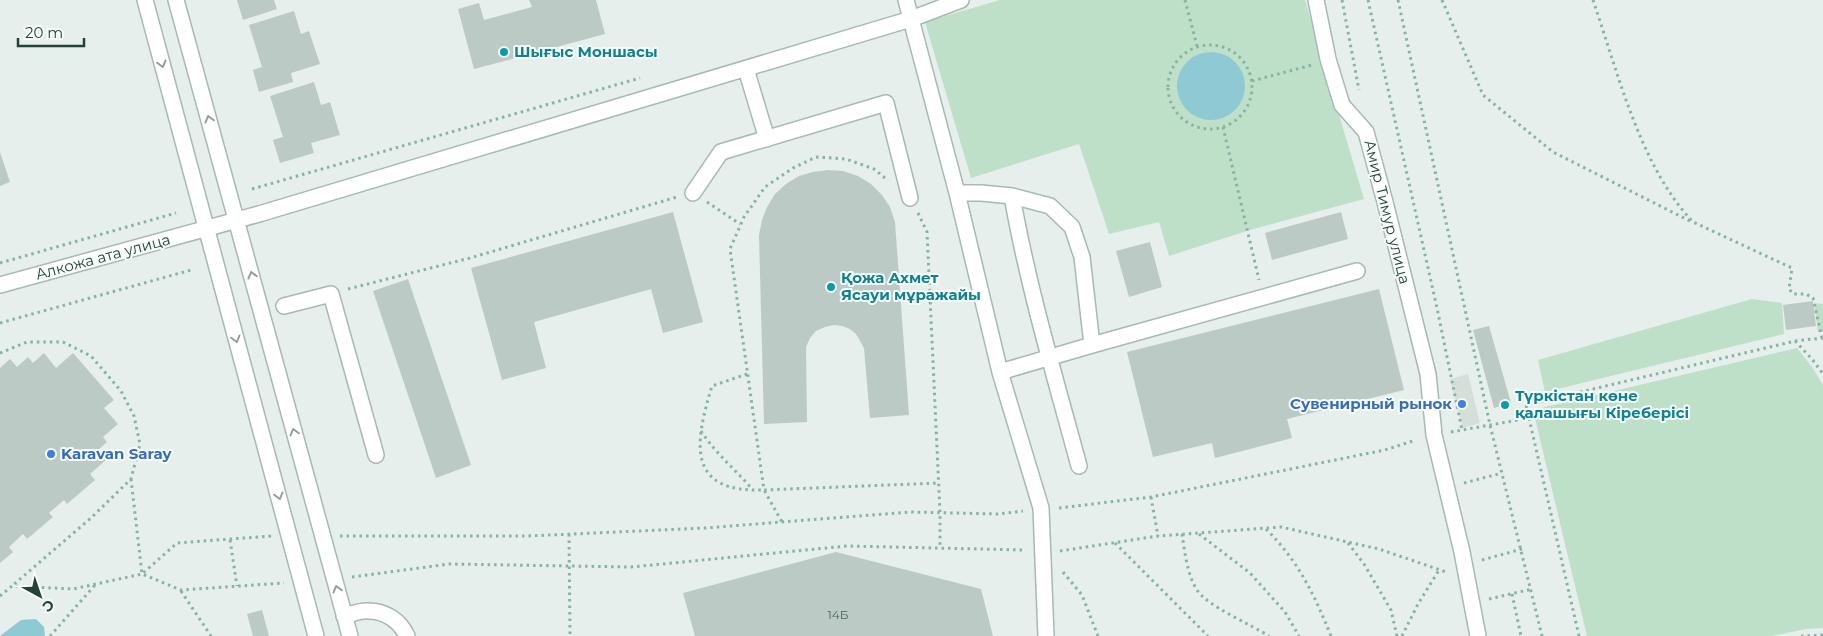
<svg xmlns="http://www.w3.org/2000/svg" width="1823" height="636" font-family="Montserrat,sans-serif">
<rect width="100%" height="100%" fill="#e6efeb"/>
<path fill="#d4dfda" d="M1468 374 1480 423 1463 428 1450 379Z"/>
<path fill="#bfe0c8" d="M1000 0H1305L1364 199 1250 230 1169 256 1159 222 1109 234 1079 144 971 178 925 22Z
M1752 299 1782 303 1784 334 1545 392 1538 360Z
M1814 303 1823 304V332H1818Z
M1797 348 1812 367 1823 385V628L1806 629 1772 636H1587L1533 410Z"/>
<path fill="#8ec9d4" d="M1177 86a34 34 0 1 1 68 0a34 34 0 1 1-68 0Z
M36 619 44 627 45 636H0L21 620Z"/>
<path fill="#bbcac4" d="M237 0H274L277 9 243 20Z
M529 0H596L605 34 474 69 458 9 479 3 484 20 532 7Z
M294 11 301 34 309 31 320 64 291 73 293 82 259 92 253 70 262 67 249 25Z
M314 82 321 105 330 102 340 135 311 143 314 153 280 163 273 140 283 137 270 96Z
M0 152 10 182 0 186Z
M828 170 843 171 858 176 871 184 882 195 890 207 895 222 909 415 870 418 864 348 856 334 850 329 842 326 834 325 825 327 816 331 810 338 806 347 807 422 764 424 759 235 762 220 767 207 775 194 786 184 799 176 813 172Z
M673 212 703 322 663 333 651 289 534 322 546 368 502 380 471 268Z
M1341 212 1348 239 1272 260 1265 233Z
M1150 242 1162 287 1129 297 1116 251Z
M408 279 471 465 436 478 373 291Z
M1379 289 1404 390 1287 419 1292 438 1215 458 1212 443 1153 457 1127 352Z
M1813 301 1816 326 1786 330 1783 305Z
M1489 326 1511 403 1494 408 1473 330Z
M44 353 56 368 73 353 114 400 104 408 118 424 103 437 107 442 99 449 107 459 90 474 95 480 67 504 64 500 49 513 53 517 27 539 23 534 9 547 13 552 0 563V368L10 359 17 367 28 357 33 363Z
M836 552 981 589 993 636H695L683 593Z
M262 610 269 636H253L247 614Z"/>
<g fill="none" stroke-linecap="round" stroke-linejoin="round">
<defs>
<path id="minor" d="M145 0 316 636
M176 0 350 636
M906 0 911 19 961 0
M1316 0 1328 59 1342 105 1366 132 1385 202 1428 374 1434 435 1462 552 1478 636
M746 69 767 139
M693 193 721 152 886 103 910 198
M957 193H981L1012 196C1028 287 1055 377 1079 466
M1012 196 1050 206 1072 227 1082 257 1092 345
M0 285 259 214 911 19 957 193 1000 372 1041 508 1046 636
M284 306 331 294 376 455
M1000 372 1092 345 1357 271
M344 616C352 614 361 610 368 611 386 611 400 621 407 636"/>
</defs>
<use href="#minor" stroke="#a8b8b2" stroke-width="18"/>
<path stroke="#86b3a5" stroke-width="3" stroke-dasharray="2.5 4" stroke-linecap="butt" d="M1185 0 1197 46
M1342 0 1359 90
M1368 0 1437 308 1462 430
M1398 0 1490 425 1542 636
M1442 0 1483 95 1553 152 1690 221
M1593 0C1618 73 1640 166 1693 222L1792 268 1789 289 1793 294H1806L1813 298 1822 338
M1168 87a42 42 0 1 1 84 0a42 42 0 1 1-84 0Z
M1252 81 1312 65
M1223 127 1259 280
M885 178 874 169 846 159 816 157 793 168 765 187 744 217 730 249 764 490 939 483
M252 189 640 78
M707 202 740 224
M918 213 927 232 940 513V548
M0 263 176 213
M348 289 470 258 677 197
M0 323 191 270
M1795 341 1812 359 1823 374
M0 353 27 342H63L91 356 121 391 134 416 140 444 131 479 92 517 12 586
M747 374 712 386C695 442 685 493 764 490L782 522
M701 431C716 454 736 470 753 490
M1451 432 1529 418
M1464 483 1502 473
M1151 497 1158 536
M1059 508 1151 497 1385 450 1416 440
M1266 529C1299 562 1314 594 1331 636
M569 534 570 636
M1182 534C1185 553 1187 574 1197 590 1207 606 1252 625 1269 636
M1199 534 1250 573 1285 612 1299 636
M271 536 177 543 142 574 181 590 284 583
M340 536H528L705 528 911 512 998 514 1023 511
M230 540 237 586
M1115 543 1208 636
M1348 543 1364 564 1391 610 1397 636
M1060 551 1158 536 1281 527 1379 549 1446 572
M1482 560 1522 549
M1063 572 1082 595 1098 636
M352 577 449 564 631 567 847 546 1024 550
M181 591 211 636
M1512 594 1521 636
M0 596 12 586 73 589 142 574 131 479
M1489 599 1532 589
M50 636 96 584
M1402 636 1418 604 1439 570
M1579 636 1526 405 1795 341 1823 338
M1801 636 1823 635"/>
<use href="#minor" stroke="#fff" stroke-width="15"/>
</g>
<defs><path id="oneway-chevron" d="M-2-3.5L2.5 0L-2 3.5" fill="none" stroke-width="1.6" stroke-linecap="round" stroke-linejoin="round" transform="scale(1.25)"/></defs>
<g stroke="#92a09c">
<use href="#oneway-chevron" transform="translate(162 64) rotate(75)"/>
<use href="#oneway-chevron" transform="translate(209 119) rotate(-105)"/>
<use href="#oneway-chevron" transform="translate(252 275) rotate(-105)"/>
<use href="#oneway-chevron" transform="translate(236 339) rotate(75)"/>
<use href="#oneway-chevron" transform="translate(294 432) rotate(-105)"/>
<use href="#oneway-chevron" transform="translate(279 496) rotate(75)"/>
<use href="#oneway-chevron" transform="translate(337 589) rotate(-105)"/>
</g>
<g fill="#0f9aa8" stroke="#f7fbf9" stroke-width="2">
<circle cx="504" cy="52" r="5"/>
<circle cx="831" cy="287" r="5"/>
<circle cx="1505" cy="405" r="5"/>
</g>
<g fill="#3f7fe0" stroke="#f7fbf9" stroke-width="2">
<circle cx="1462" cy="404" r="5"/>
<circle cx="51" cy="454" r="5"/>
</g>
<g text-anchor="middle" stroke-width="4" stroke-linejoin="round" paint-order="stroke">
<g font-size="12" fill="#4a645c">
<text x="838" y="619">14Б</text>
</g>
<g font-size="15" font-weight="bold" fill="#0d838f" stroke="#f7fbf9" text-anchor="start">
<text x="514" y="57">Шығыс Моншасы</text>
<text x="841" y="283">Қожа Ахмет<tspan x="841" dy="17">Ясауи мұражайы</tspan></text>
<text x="1515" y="401">Түркістан көне<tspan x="1515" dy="17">қалашығы Кіреберісі</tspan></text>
</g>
<g font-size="15" fill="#24423a" stroke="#f7fbf9">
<text transform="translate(1387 212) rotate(76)" y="5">Амир Тимур улица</text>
<text transform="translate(103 257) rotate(-15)" y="5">Алкожа ата улица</text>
</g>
<g font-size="15" font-weight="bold" fill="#366cbe" stroke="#f7fbf9" text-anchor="end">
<text x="1452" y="409">Сувенирный рынок</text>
<text x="61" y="459" text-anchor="start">Karavan Saray</text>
</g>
</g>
<g transform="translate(40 596) rotate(140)" stroke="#f7fbf9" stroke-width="4" paint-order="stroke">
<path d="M0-4L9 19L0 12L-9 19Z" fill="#24423a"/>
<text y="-8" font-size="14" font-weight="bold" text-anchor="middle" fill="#24423a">С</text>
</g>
<path d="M18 38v8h66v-8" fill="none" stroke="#24423a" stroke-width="2.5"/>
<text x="25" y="38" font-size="15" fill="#24423a" stroke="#f7fbf9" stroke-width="4" paint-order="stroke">20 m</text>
</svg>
